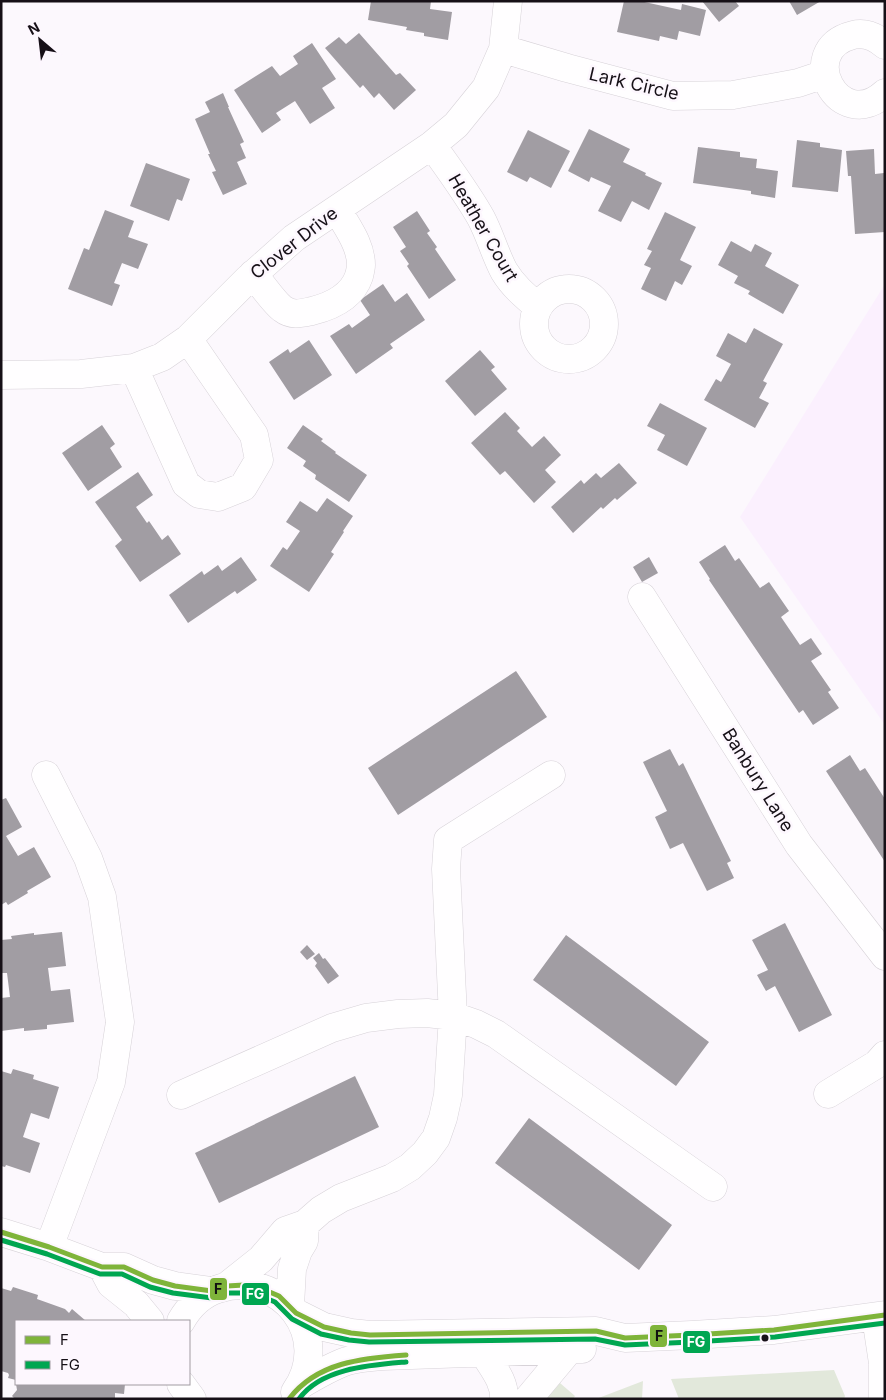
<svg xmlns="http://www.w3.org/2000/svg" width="886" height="1400" font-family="Inter,sans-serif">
<rect width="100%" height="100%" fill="#fcf8fd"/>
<path fill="#fbf0fe" d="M885 284V725L740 517Z"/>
<path fill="#e2e8db" d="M834 1370 845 1396 844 1399H679L671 1379Z
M643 1381 642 1399H596Z
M560 1383 575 1396 573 1399H546Z"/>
<path fill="#a19da3" d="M371 1H431L430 9 452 12 448 40 424 36V33L406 30 407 27 368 20Z
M624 1H640L681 10 682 4 706 10 700 36 679 31 677 40 660 36 659 41 617 32Z
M702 1H735L739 6 719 22Z
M789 1H821L797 15Z
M359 33 396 75 400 73 416 90 394 110 379 93 374 98 363 85 360 88 325 48 339 37 346 44Z
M312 43 336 79 322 88 335 108 310 124 295 101 276 113 281 120 262 133 234 90 272 66 280 76 298 64 293 56Z
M223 93 229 107H228L244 142 240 144 246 158 237 162 247 184 223 195 212 172 216 171 208 154H210L195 119 210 112 205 102Z
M589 129 630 149 623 162 646 173 645 175 662 183 649 210 632 201 621 222 598 211 611 186 591 177 589 182 568 171Z
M528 130 570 151 551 188 530 177 527 182 507 172Z
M797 140 820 143V147L842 150 838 192 792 187Z
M698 147 740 152V157L757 159 756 168 778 171 775 198 751 194V191L693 183Z
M874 149 875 174 884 173 885 232 855 234 851 176H848L846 151Z
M146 163 190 179 182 201 177 199 169 221 130 206Z
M105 210 134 221 128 237 148 244 138 269 122 263 114 283 120 285 112 306 68 289 84 248 89 250Z
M417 211 430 231 427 233 437 247 435 249 456 280 429 299 407 266 409 264 400 251 406 247 393 227Z
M665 212 696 227 680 260 692 266 682 285 675 281 666 301 641 289 651 268 644 265 652 251 647 249Z
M731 241 751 252 755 244 772 253 765 266 799 285 783 314 748 294 750 291 734 283 738 276 718 265Z
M383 284 395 302 407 293 425 320 390 344 393 348 356 374 330 336 349 324 352 328 370 315 360 300Z
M754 328 783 344 763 381 767 383 759 398 769 403 755 428 704 400 716 379 721 382 731 364 716 356 728 333 746 343Z
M309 340 332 375 294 400 269 362 288 349 290 353Z
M480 350 495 367 491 370 507 389 475 416 445 381Z
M660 403 707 428 687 466 657 450 665 435 647 426Z
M505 412 520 428 517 431 532 447 544 436 561 455 545 470 556 482 534 503 505 471 500 475 471 443Z
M102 425 115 444 110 448 122 467 88 491 62 453Z
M303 425 323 439 321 441 336 452 335 453 367 475 349 502 315 479 316 475 303 466 306 461 287 448Z
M619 463 637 483 617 500 615 498 603 509 601 507 573 533 551 507 581 480 584 484 596 473 601 478Z
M138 472 153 495 136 507 147 523 149 521 162 540 168 535 181 554 140 582 115 546 122 540 95 502Z
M327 498 353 516 343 531 344 532 331 552 334 554 309 592 270 566 283 547 287 550 300 531 286 522 300 501 317 512Z
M725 545 735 561 739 558 760 588 769 582 789 611 781 617 800 645 811 638 822 654 811 661 831 690 828 692 839 708 813 725 803 710 799 713 709 580 710 579 699 562Z
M241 557 257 580 237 594 235 591 188 623 169 595 202 571 204 575 218 565 222 571Z
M649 557 658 573 642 582 633 567Z
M516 671 547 717 398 815 368 768Z
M670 749 679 766 683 763 731 861 727 863 734 878 707 891 683 843 670 849 655 817 667 811 643 762Z
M850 755 860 771 865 768 885 799V862L826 771Z
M6 798 22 827 6 836 18 856 34 847 51 877 27 891 28 893 8 905 6 902 1 905V800Z
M785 923 832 1015 799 1032 775 986 766 991 757 975 768 970 752 940Z
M62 932 66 966 48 968 51 991 70 989 74 1022 47 1025V1029L24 1031V1028L1 1031V998L10 997 7 973H1V940L12 939 11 936 34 933V935Z
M566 935 709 1042 676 1086 533 980Z
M307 945 315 954 307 960 300 952Z
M319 953 323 959 325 958 339 976 328 984 315 966 317 963 313 958Z
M13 1069 34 1075 33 1079 59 1087 49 1119 31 1113 23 1137 40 1143 30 1173 6 1165 5 1167 1 1166V1071L11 1074Z
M355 1076 379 1127 219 1203 195 1153Z
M529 1118 672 1225 639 1270 495 1163Z
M13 1287 38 1295 37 1299 65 1309 69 1313 72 1309 86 1321H16V1380L8 1378 9 1375 8 1373 1 1371V1288L11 1291Z
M16 1384H125L124 1394 115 1393V1399H15L12 1396 17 1390Z"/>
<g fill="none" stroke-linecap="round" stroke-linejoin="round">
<defs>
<path id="minor" d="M885 45C876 37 865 32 853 35 794 50 839 135 885 93
M503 49 567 68 673 96 733 95 798 83 825 74
M432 145C449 169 467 193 481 218 490 235 495 254 504 271 513 286 525 296 538 307
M253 274C260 282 275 304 283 309 292 316 302 313 312 311 332 306 352 297 359 276 360 272 361 268 361 265 361 244 346 226 337 209
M534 324a35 35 0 1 1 70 0a35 35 0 1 1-70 0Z
M134 368 186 484 199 494 218 497 243 487 259 460 254 435 188 339
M1 375 81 374 134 368 162 357 188 339 248 279 294 238 432 145 456 125 486 88 503 49 508 1
M642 597 799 845 885 956
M46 775 88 858 102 897 120 1022 111 1082 49 1247
M828 1094 877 1064 885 1055
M181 1095 332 1028 366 1018 398 1014 427 1013 453 1016 476 1024 496 1034 713 1187
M1 1232 49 1247 102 1267H124L153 1280 175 1286 212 1291
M102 1267 111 1284 136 1304 150 1321
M227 1286 261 1259 285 1231 305 1224 321 1210 341 1198 392 1178 410 1167 425 1153 436 1138 443 1118 448 1095 453 1016 446 869 448 840 551 775
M290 1306 292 1269 298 1251 304 1241 305 1224
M296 1313 324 1327 351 1333 370 1335 596 1331 625 1338 692 1335 774 1330 885 1315
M876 1317 883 1363V1399
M181 1321C189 1307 202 1294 218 1289 282 1268 334 1337 295 1392
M484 1353C492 1367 505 1381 504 1399
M181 1384 192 1399
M300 1385C315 1376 330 1367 347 1361 358 1358 371 1357 383 1356L582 1349
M528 1399 569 1350"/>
</defs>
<use href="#minor" stroke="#d7d2d8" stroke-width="29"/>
<use href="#minor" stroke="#fffeff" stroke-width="28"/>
<defs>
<path id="bus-1" d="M1 1232 49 1247 102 1267H124L153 1280 175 1286 212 1291 227 1286 244 1285 258 1287 279 1296 296 1313 324 1327 351 1333 370 1335 596 1331 625 1338 692 1335 774 1330 885 1315
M289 1399C317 1362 363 1358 406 1355"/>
<path id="bus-2" d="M1 1240 47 1254 100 1274H122L150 1287 173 1293 212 1298 228 1293H244L256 1294 275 1302 292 1319 321 1334 349 1340 369 1342 595 1339 625 1345 692 1342 775 1337 885 1323
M299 1399C321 1368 371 1365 406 1362"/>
</defs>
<use href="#bus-1" stroke="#fdf7fe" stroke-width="9"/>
<use href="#bus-2" stroke="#fdf7fe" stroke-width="9"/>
<use href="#bus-1" stroke="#7fb43a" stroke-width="5"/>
<use href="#bus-2" stroke="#00a651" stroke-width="5"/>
</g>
<circle fill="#161017" stroke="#fdf7fe" stroke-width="2" cx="765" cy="1338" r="4.5"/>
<g text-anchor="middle" stroke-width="5" stroke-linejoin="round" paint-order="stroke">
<g font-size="18" fill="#161017" stroke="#fdf7fe">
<text transform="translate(634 84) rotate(13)" y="6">Lark Circle</text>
<text transform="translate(483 228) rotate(60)" y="6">Heather Court</text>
<text transform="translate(294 243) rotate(-38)" y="6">Clover Drive</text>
<text transform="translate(758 780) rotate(58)" y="6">Banbury Lane</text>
</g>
</g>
<g stroke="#fdf7fe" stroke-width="2">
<rect x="209" y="1277" width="19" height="24" rx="5" fill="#7fb43a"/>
<rect x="241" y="1282" width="29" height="24" rx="5" fill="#00a651"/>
<rect x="649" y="1324" width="19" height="24" rx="5" fill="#7fb43a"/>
<rect x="682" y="1330" width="29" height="24" rx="5" fill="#00a651"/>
</g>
<g font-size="14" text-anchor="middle" font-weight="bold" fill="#fff">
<text x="255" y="1299">FG</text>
<text x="696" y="1347">FG</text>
</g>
<g font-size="14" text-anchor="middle" font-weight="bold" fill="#111">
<text x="218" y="1294">F</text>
<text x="659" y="1341">F</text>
</g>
<rect width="886" height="1400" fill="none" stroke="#161017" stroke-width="5"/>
<rect x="15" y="1320" width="175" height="65" fill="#fdf7fe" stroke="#a19ba2"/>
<rect x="25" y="1336" width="25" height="8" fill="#7fb43a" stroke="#a19ba2"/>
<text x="60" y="1345" font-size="15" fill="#161017">F</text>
<rect x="25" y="1361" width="25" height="8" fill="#00a651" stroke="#a19ba2"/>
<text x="60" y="1370" font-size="15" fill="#161017">FG</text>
<g transform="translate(40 40) rotate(332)" stroke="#fdf7fe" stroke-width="4" paint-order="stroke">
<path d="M0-4L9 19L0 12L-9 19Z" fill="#161017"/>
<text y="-8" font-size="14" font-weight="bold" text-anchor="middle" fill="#161017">N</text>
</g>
</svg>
